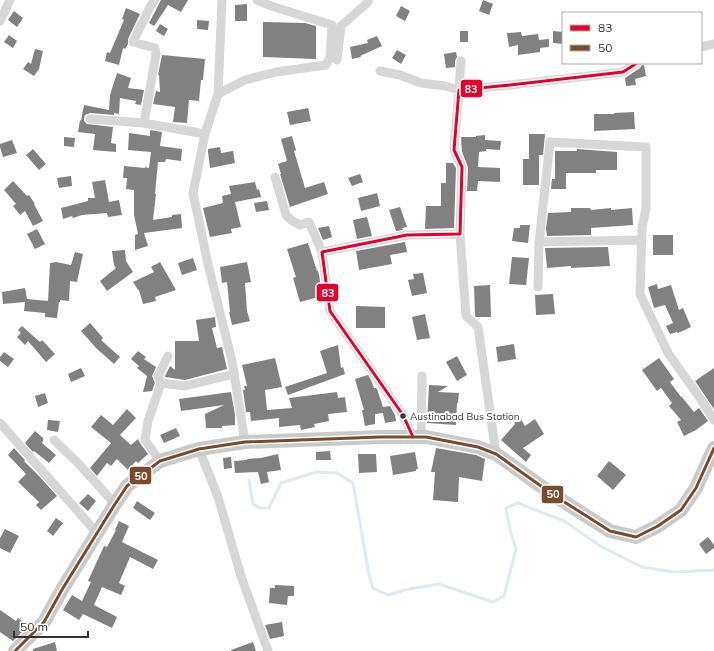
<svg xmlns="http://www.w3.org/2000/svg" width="714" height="651" font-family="Mulish,sans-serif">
<rect width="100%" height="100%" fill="#fff"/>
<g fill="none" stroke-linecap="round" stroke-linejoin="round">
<path stroke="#ddebf3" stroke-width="3" d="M249 480 253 504 260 508H269L281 483 317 472 337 473 353 483 369 575 373 588 388 595 409 589 439 584 493 602 504 596 516 549 510 530 506 508 518 503 564 521 602 547 642 567 674 572 714 570"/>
</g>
<path fill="#818181" d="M161 0H188L181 12 168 5 154 26 149 23Z
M483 0 493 4 489 15 479 11Z
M247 4V21H235V5Z
M401 6 410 11 405 21 396 16Z
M126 8 140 14 128 39V44L125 49 123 48 119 65 105 61 107 52 110 53 124 20 122 19Z
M14 11 23 18 17 27 8 20Z
M197 20 209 21 208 30 197 29Z
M263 22 305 23 316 26V59L263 57Z
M160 24 168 29 164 36 156 31Z
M460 31H468V42H460Z
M553 31 563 32V44L553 43Z
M521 32 522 36 538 34 539 40 549 39V47L540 48V52L518 55V45L509 47 507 33Z
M9 35 17 41 13 48 4 42Z
M377 36 382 46 360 56 361 57 352 59 350 47 368 43 367 40Z
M35 49 43 51 39 69 34 76 23 69 28 62 31 64Z
M397 50 406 55 401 64 392 58Z
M456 52 457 57 455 61V67L446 68 444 54Z
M162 55 205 59 203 80H201L199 101 189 100 187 123 173 122 175 107 153 104 156 91 160 92 159 75H158Z
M642 65H644L646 76 635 79 636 85 626 86 625 78 640 68Z
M117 73 131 78 128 88 144 90 141 105 135 104 136 101 120 98 119 114 114 113V115L90 113 85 115 84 118V121L87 124 113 127 111 143 116 144V152L93 150 95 134 78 132 80 120 81 121 84 105 109 110 110 95Z
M308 108 311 121 290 125 287 112Z
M634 112 635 129 594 131V114H614V113Z
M150 130 162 132 160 146 182 149 181 161 166 159 165 162H158L155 194H156L153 220 172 217V215L181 214 182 228 144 233 148 246 135 250V235L138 234 134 215V190L126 189 127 178H123L124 166 145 168V167L149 168 151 152 128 150 129 133 150 136Z
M529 134H545L543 155H539V185H523V159H529Z
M485 135V140L501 141 500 150 486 149V151L479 152 478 167 500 168V182L478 181 477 191H467L468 167 462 152 461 137H476V136Z
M292 136 296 150 294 151 305 188 324 182 328 194 290 207 280 174H281L278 164 287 161 281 139Z
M64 137 75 138 74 147 64 146Z
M12 140 17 153 3 157 0 147V144Z
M220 147 221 153 233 151 235 163 210 168 208 152V149Z
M33 149 46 164 39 170 26 155Z
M577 149 617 152V170H596V173H566V189H551L552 179H555V151H577Z
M446 163H453L456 168 454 228 425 229 426 206H441V183H446Z
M360 174 363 182 352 186 348 178Z
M71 176 72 186 59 188 57 178Z
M105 180 109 202 119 200 122 215 108 217 107 213 82 215 73 218 72 216 63 219 61 208 88 201V198H95L92 182Z
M13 181 27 196 29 195 35 204H34L43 221 33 226 25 211 20 215 13 206 16 204 4 190Z
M255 182 257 190 259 189 261 197 235 202 241 227 231 229 232 233 210 237 203 208 223 203 222 196 231 194 229 186Z
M377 193 380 206 361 211 358 198Z
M267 201 269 210 256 212 254 203Z
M400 207 407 227 402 228 403 230 396 231 389 210Z
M571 208H590L591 210 611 208V210L632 208 633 225 591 228V235L547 236 546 229 548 213 571 212Z
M367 217 372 236 357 239 353 220Z
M520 225H530L528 243 512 241 514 228H520Z
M329 226 332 237 323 240 318 228Z
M37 229 45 244 35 249 27 234Z
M653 235H673V255H653Z
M405 242 407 252 390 255 392 264 359 270 356 251Z
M308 243 317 271H318L319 274 322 296 300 302 293 278 296 277 287 249Z
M608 247 610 266 571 268V266L547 268 545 248Z
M125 250 126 261 133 272 107 291 100 281 116 268 114 265 112 251Z
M75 252 83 254 77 282 70 281 69 301 60 300V302H59L57 318 45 317V313L24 311 25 302 3 304 2 292 25 288 27 299 48 301 50 263 56 262 71 265Z
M512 257 529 258 526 285 509 284Z
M193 258 197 270 182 275 178 263Z
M160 262 176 290 155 297 156 301 143 304 139 290H138L133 282 154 272 151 267Z
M247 262 251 282 245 283 247 311 250 321 232 325 229 312H230L227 282 222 283 220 267Z
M423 273 427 293 412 296 408 280 414 279 413 274Z
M657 284 658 289 671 285 679 310 683 308 691 327 678 333 677 332 670 334 666 326 673 323 665 305 654 308 648 287Z
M490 285 491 317H476L475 316 474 286Z
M553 294 555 314 536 315 535 295Z
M356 306 385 307V328H356Z
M425 314 430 338 417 340 412 317Z
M215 317 216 327 212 328 217 348 222 347 227 369 185 380 165 377V376L170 366 175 370V341H199L196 320Z
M90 323 103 338 101 340 120 357 114 364 96 348 81 331Z
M22 326 40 342 42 340 55 354 46 362 28 341 25 345 17 337 21 333 18 330Z
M514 344 516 359 498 362 496 347Z
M338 345 341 368 343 367 345 374 288 395 285 387 327 373 320 351Z
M138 351 146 357 144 359 156 367 152 376 155 383 152 391 143 392 147 376 137 368 139 366 131 359Z
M4 352 14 359 8 367 0 361V357Z
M457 356 467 375 457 381 446 362Z
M275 358 282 387 265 390 267 410 292 408 289 398 337 392 338 398 345 397 347 412 328 414 329 421 314 424 315 427 301 430 300 425 279 427V418L251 421 250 412H246L243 390H245L244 386H247L242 365Z
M659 358 674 379 670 382 681 397V396L694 412 699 408 708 421 696 430 684 436 677 422 681 420 669 406 672 403 661 388 657 391 642 370Z
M81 368 85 376 71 382 68 374Z
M714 368V409L695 381Z
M368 375 371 380 374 388H376L377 389 383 407 390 406 395 415 396 421 385 423 383 413 375 414V424L365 426 362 410H364L355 379Z
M429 385 448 386 438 392 459 393 458 403H457L456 425 427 423Z
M231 392 235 415V425L222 426V428H206L205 414 224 405 181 411 179 399Z
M45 393 48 403 38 407 35 396Z
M127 409 136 418 120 435 131 445 138 439 140 443 148 454 138 463 136 461 128 470 117 459 111 466 107 463 97 476 90 468 111 443 91 427 101 415 113 425Z
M519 416 525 426 535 419 544 434 523 448 531 455 526 462 501 440 515 424 513 419Z
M48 420 60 421 58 432 47 430Z
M176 428 180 436 164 443 160 435Z
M35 431 43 438V441L42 443 56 455 49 463 34 451 33 452 25 443Z
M14 448 25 460 24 461 39 476 57 496 41 510 36 505 39 502 18 482 26 474 8 455Z
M436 448 476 455 485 459 482 481 459 477 458 502 433 500 435 472H431Z
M330 451 331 460H316V452Z
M415 452 418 469H416V471L393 475 390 456Z
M278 454 281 470 267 472 269 482 261 484 258 472 235 473 234 461 247 460V459L261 458Z
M358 454H376L377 472 359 473Z
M231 457 232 468 224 469 223 458Z
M609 461 626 475 613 490 597 476Z
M88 494 96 501 88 511 79 503Z
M137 501 155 513 150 520 133 508Z
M56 518 63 523 53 536 47 531Z
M119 521 129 526 122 542 158 560 153 569 130 557 119 583 125 586 121 595 102 587 94 605 117 617 112 628 83 614 79 620 63 610 72 595 82 601 91 582 88 581 104 546 107 547 116 530H115Z
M5 529 19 536 10 553 0 548V538Z
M708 537 714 545V548L706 554 699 544Z
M275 585 294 586V596H288L287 605 269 603 270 588H275Z
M0 610 16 621 18 618 27 625 22 632 13 641 0 632Z
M282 622 284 636 270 639 265 625Z
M55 642 57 651H33V649Z
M253 642 256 651H231V650Z"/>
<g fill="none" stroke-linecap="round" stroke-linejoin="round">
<path stroke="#d7d7d7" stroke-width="9" d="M222 0 218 94 205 134 193 193 208 264 232 361 245 442
M0 21 10 0
M701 47 714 44
M337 60 341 26 367 3 369 0
M380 71 400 75 421 83 445 86 459 90 461 61
M218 94 245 80 276 72 326 65 330 57 332 25 271 6 257 0
M90 119 144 123 205 134
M144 123 156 54 155 48 133 42 151 5 155 0
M275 177 286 215 291 220 300 225 309 222 322 252
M460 234 466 316 478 327 496 454
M539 242 642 240
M538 287 539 242 550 142 646 147V208L642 228 640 294 668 353 702 401 714 420
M161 383 185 386 234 374
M0 423 97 533
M413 437 403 415 330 311 322 252 407 235 460 234 462 167 454 150 459 90 510 85 623 72 637 63
M421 437 422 376
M54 440 77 462 115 504
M199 449 218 497 241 576 268 651
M160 461 145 440 148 421 161 383 158 376 168 356"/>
<path stroke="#cacaca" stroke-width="14" d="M15 651 44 622 63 588 115 504 127 486 160 461 199 449 245 442 380 437H426L478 447 496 454 555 496 610 531 636 537 658 526 681 510 696 488 714 448"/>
<defs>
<path id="bus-1" d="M413 437 403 415 330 311 322 252 407 235 460 234 462 167 454 150 459 90 510 85 623 72 637 63"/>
<path id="bus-2" d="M15 651 44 622 63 588 115 504 127 486 160 461 199 449 245 442 380 437H426L478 447 496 454 555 496 610 531 636 537 658 526 681 510 696 488 714 448"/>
</defs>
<use href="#bus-1" stroke="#fff" stroke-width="6"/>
<use href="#bus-2" stroke="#fff" stroke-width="6"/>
<use href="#bus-1" stroke="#e4002b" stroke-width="3"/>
<use href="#bus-2" stroke="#7a4b2a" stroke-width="3"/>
</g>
<circle fill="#333" stroke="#fff" stroke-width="1.5" cx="403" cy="416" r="3.5"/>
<g text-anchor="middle" stroke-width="4" stroke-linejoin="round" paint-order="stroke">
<g font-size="10" fill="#333" stroke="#fff" text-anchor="start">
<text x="410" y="420">Austinabad Bus Station</text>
</g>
</g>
<g stroke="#fff" stroke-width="1.5">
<rect x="460" y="79" width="23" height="19" rx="4" fill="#e4002b"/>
<rect x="316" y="283" width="23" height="19" rx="4" fill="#e4002b"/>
<rect x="129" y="466" width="23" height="19" rx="4" fill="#7a4b2a"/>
<rect x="541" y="485" width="23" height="19" rx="4" fill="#7a4b2a"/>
</g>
<g font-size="11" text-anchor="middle" font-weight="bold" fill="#fff">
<text x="471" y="93">83</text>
<text x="328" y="297">83</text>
<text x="141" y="480">50</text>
<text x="553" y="498">50</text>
</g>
<rect x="562" y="12" width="140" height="52" fill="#ffffff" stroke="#adadad"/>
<rect x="570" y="25" width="20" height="6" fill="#e4002b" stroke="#adadad"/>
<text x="598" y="32" font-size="12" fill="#333333">83</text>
<rect x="570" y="45" width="20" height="6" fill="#7a4b2a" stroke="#adadad"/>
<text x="598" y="52" font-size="12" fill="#333333">50</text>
<path d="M14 631v6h74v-6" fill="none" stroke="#333333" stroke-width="2"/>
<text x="20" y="631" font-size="12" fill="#333333" stroke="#ffffff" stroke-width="3" paint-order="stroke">50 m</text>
</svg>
